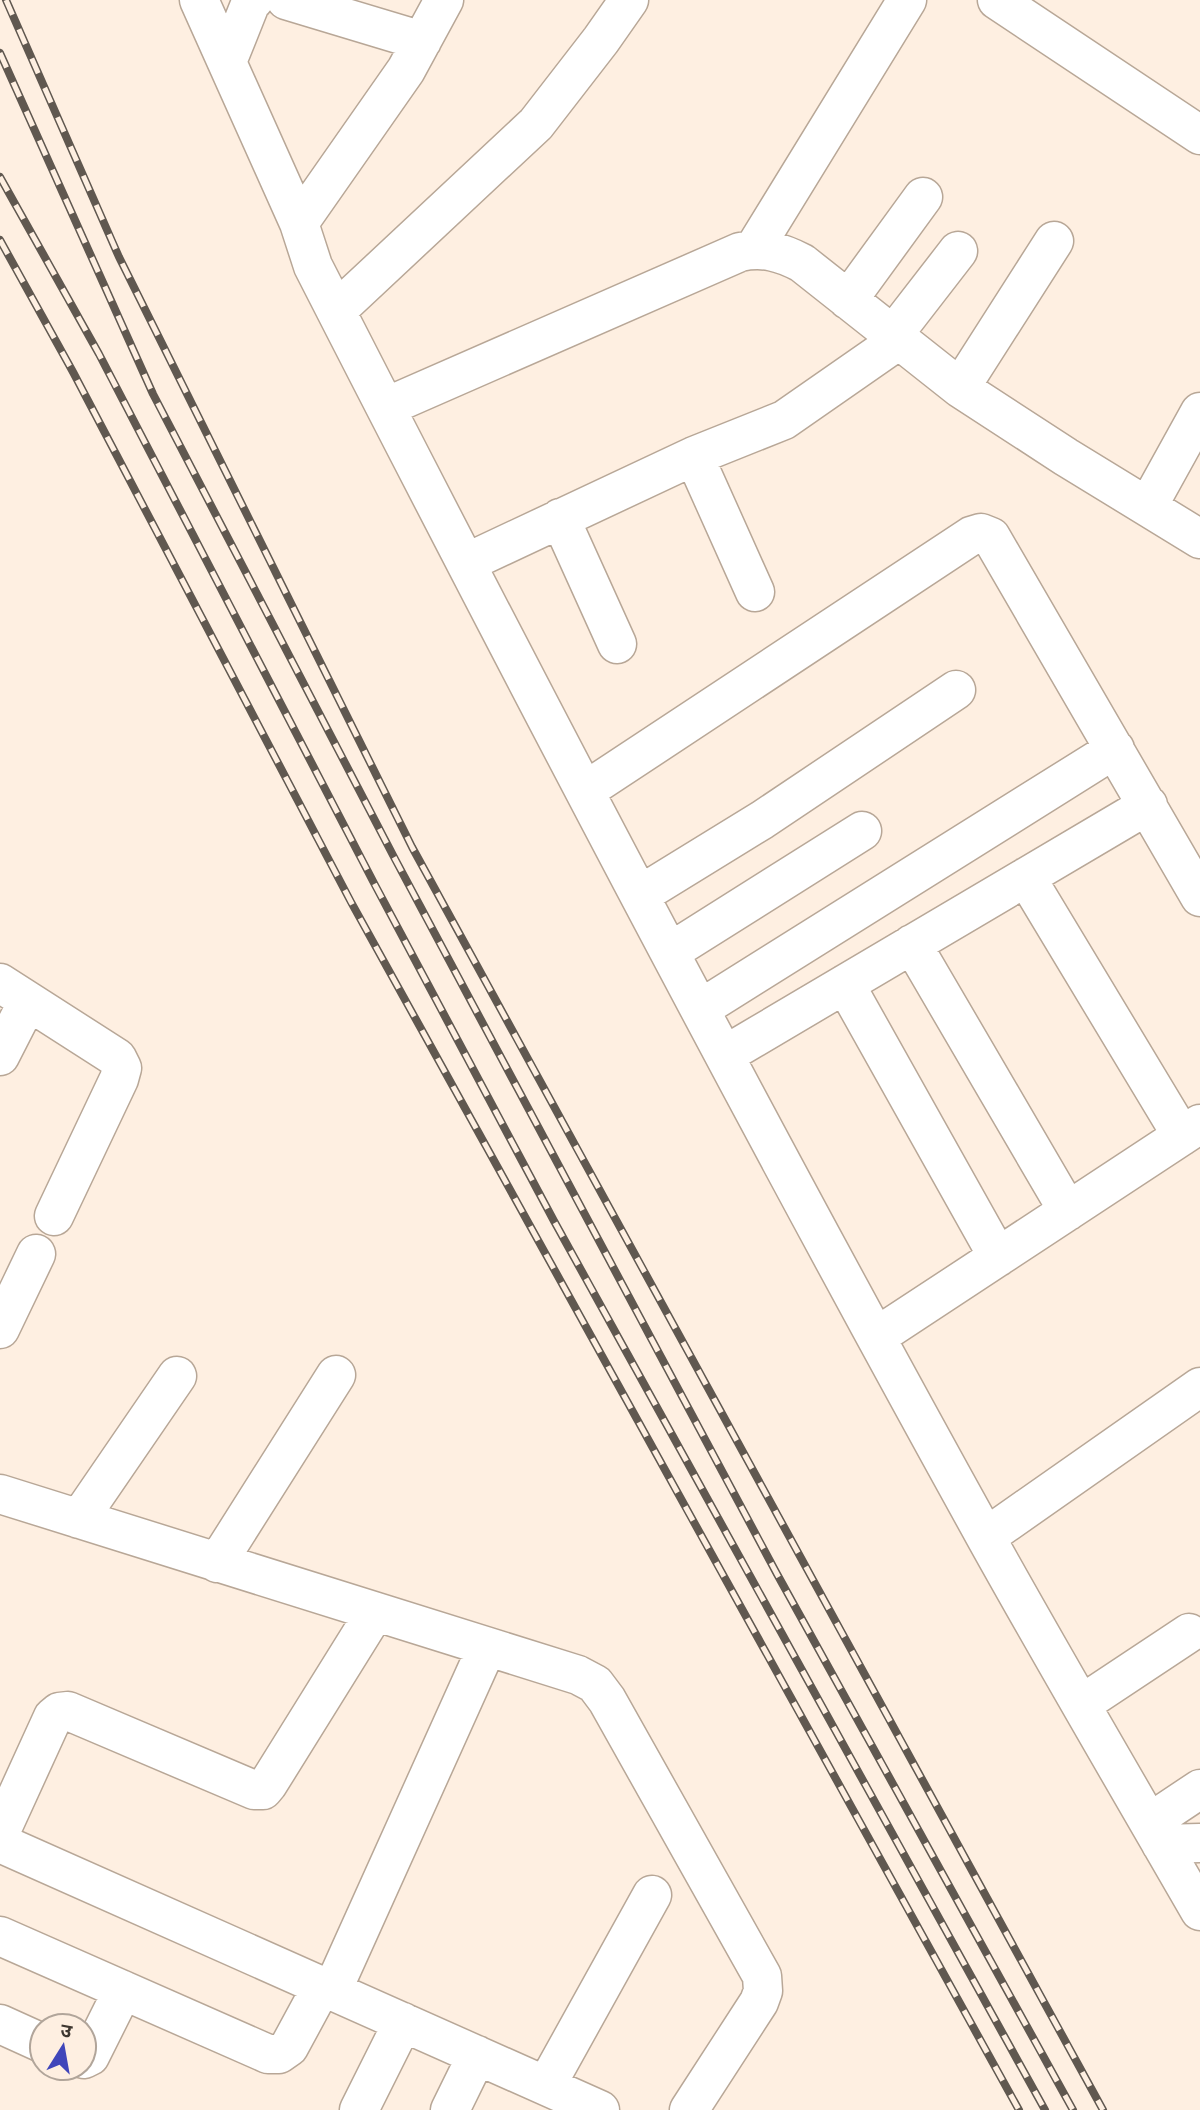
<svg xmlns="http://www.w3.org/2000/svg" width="1200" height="2110" font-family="'DM Sans','Noto Sans Devanagari',sans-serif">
<rect width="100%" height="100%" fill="#feefe1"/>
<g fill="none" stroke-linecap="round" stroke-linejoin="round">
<defs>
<path id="minor" d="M199 0 299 223 313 266C531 693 753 1117 985 1536 1055 1662 1128 1786 1200 1911
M286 0 422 41
M997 0 1200 135
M227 62 251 2 254 0
M299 223 406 70 444 0
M754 249 907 0
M848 300 923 197
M336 311 536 124 601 40 629 0
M893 335 958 251
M960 388 1054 241
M386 407 740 252C763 247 781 252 802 263L960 388 1066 457 1200 539
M694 456 755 592
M1148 506 1200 412
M560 518 617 644
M466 563 694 456 784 420 899 340
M585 791 971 536 981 533 991 537 1200 897
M1026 877 1182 1136
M640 895 762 820 956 690
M912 944 1068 1211
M670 952 862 831
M0 983 117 1058 122 1068 119 1079 54 1216
M845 984 998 1257
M700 1009 1115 749
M725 1055 1148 805
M0 1056 28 1001
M0 1329 36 1254
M876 1337 1200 1124
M0 1494 578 1675 595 1684 607 1700 762 1976 763 1991 759 2002 689 2110
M79 1519 177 1376
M986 1537 1200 1387
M217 1563 336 1375
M1082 1704 1189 1633
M1149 1823 1200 1789
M0 1833 53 1717 59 1712 68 1711 254 1790H263L268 1784 375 1612
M0 1843 600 2110
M1161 1844 1200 1843
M0 1936 268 2054H279L289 2047 322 1986
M332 1991 487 1647
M0 2024 42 2043
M84 2059 90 2056 123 1990
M546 2086 652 1895
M359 2110 403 2022
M450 2110 477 2055"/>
</defs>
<use href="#minor" stroke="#b8a797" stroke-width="41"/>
<use href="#minor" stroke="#fff" stroke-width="38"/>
<defs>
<path id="rail" d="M6 0 119 257 412 847 1103 2110
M0 53 153 394 395 859 777 1574 1073 2110
M0 177 99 354 375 885 554 1221 1045 2110
M0 240 73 372 351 902 1019 2110"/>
</defs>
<use href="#rail" stroke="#605850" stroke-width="8"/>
<use href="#rail" stroke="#feefe1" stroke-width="5" stroke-dasharray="16" stroke-linecap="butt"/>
</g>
<g transform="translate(63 2047) rotate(11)"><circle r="33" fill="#feefe1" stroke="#b1a59a" stroke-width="2"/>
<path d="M0-5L12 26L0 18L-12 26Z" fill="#4046ba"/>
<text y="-10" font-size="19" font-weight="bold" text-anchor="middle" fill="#3e3730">उ</text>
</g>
</svg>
